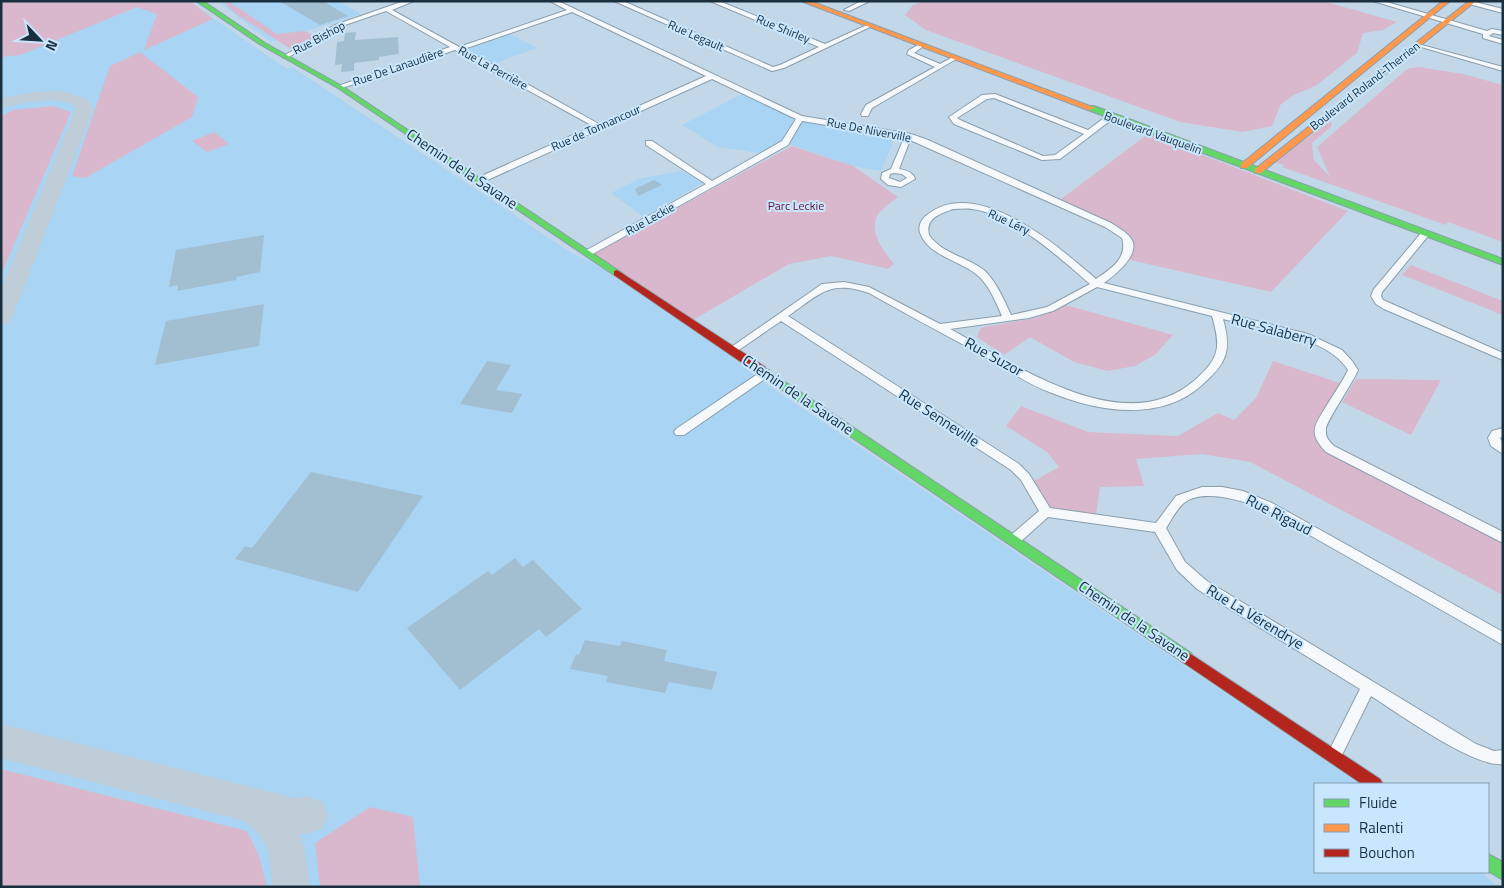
<svg xmlns="http://www.w3.org/2000/svg" width="1504" height="888" font-family="'Titillium Web',sans-serif">
<rect width="100%" height="100%" fill="#c2d8e9"/>
<path fill="#a9d4f3" d="M1 1H188L287 69 292 67 570 252 596 265 727 354 762 381 1359 784H1315V872H1481L1498 887H1Z
M220 1H338L361 14 271 42 220 3Z
M510 34 537 48 493 64 467 49Z
M746 92 800 118 897 133 881 171 853 166 785 143 766 154 718 147 682 125Z
M682 171 703 183 644 217 611 193 641 178Z"/>
<path fill="#d9b8cd" d="M1 1H190L213 19 144 50 157 14 137 7 20 55 1 57Z
M223 1H228L277 34 305 31 312 35V38L294 49 289 48 236 14Z
M926 1H1323L1397 22 1383 30 1363 33 1357 53 1317 85 1294 95 1281 104 1272 126 1243 132 1180 122 926 30 905 15 913 5Z
M140 52 198 97 192 117 85 178 72 176 110 66Z
M1419 67 1463 74 1503 85V242L1448 222 1446 225 1282 167 1284 165 1276 163 1287 152 1331 121 1332 126 1312 143 1314 160 1330 177 1317 147 1407 69Z
M52 106 71 112 1 275V116L13 110Z
M214 132 229 144 207 152 192 141Z
M1148 134 1348 211 1271 292 1130 260 1128 233 1061 199Z
M792 146 853 166 898 197C892 202 881 209 877 216 869 234 884 251 894 264L888 269 832 256 789 264 693 320 592 254Z
M1411 265 1503 301V315L1402 275Z
M1066 305 1173 335 1155 355 1135 366 1108 371 1074 362 1030 337 1004 355 977 337 980 329 984 327 1036 318Z
M1273 361 1343 384 1315 428 1319 440 1503 542V595L1250 462 1202 454 1136 459 1144 486 1100 487 1096 515 1043 507 1032 482 1059 467 1047 452 1006 426 1021 406 1088 432 1178 436 1218 413 1234 420 1256 398Z
M1356 379 1441 380 1411 435 1342 402Z
M1 769 247 831 259 856 267 887H1Z
M370 807 413 817 420 887H320L315 843Z"/>
<g fill="none" stroke-linecap="round" stroke-linejoin="round">
<path fill="#becdd8" fill-rule="evenodd" d="M60 91 86 98 94 108 12 318 9 323 1 325V290L76 108C64 93 18 104 1 108V98L33 92Z
M1 724 258 789 295 798 310 797 323 802 328 815 323 828 310 833 300 834 305 850 310 887H272C270 856 271 841 244 821L1 758Z"/>
</g>
<path fill="#a2bfd2" d="M279 1H323L348 16 320 25Z
M356 32 355 40 398 37 399 54 379 57V60L354 63V71L341 72 342 64 335 65 337 42 344 41 345 33Z
M654 180 662 185 638 196 635 189Z
M264 235 260 272 237 277 236 280 177 291 178 285 169 287 176 250Z
M264 304 259 346 155 365 166 321Z
M487 361 511 365 496 390 522 394 512 413 460 404Z
M311 472 423 496 358 592 235 559 245 546 252 548Z
M515 558 523 567 533 560 582 609 546 637 539 629 460 690 407 628 488 571 492 575Z
M585 640 620 646 622 641 667 650 664 661 717 672 712 690 669 682 665 693 606 682 608 676 570 669 576 654 579 655Z"/>
<g fill="none" stroke-linecap="round" stroke-linejoin="round">
<defs>
<path id="street" d="M404 1H414L392 10 459 47 567 10 550 1H558L802 116 911 134 928 140 1111 223C1117 227 1123 230 1128 235 1146 251 1115 275 1104 283L1308 334 1342 350 1352 361 1358 370C1353 383 1326 421 1326 429 1325 437 1329 441 1334 446L1503 532V543L1326 452C1320 445 1313 438 1315 428 1316 419 1342 384 1348 370 1327 336 1259 328 1223 319 1232 351 1227 363 1202 385 1161 422 1099 412 1052 393 1025 383 1000 365 975 351 940 332 904 313 869 293 829 279 819 295 788 316L1019 464 1029 474 1050 508 1156 523 1176 496 1202 487H1222L1243 491 1272 503 1503 632V645L1264 509C1244 501 1203 488 1184 503 1177 508 1171 521 1166 528L1185 562 1207 581 1476 744 1494 751 1503 750V764C1474 768 1398 713 1371 696L1339 761 1334 763 1329 761 1327 756 1329 751 1360 689 1197 589 1177 570 1155 532 1048 517 1018 544 1014 545 1010 544 1008 540 1010 536 1039 511 1021 480 1011 470 781 321 736 352 732 353 727 350 822 284 844 282 869 287 940 324 1002 316C995 301 989 284 976 274 960 261 930 256 921 235 917 228 921 219 927 215 977 174 1060 248 1096 279 1111 269 1128 258 1122 238L1105 227 910 140 899 169C906 170 913 172 915 179L901 187 888 185 881 179 882 173 891 169 904 138 802 121 788 145 591 255H585V251L706 184 646 145V141H652L712 181 782 141 796 119 712 79 483 182H477V178L593 126 455 50 342 88H338V86L450 47 386 11 339 27 287 58 282 57 335 25ZM572 12 706 76 599 124 464 49ZM894 173 902 174 907 178 900 182 889 178 890 174ZM953 209C959 209 966 208 972 209 1012 214 1060 258 1090 284L1047 307 1011 315C1004 300 997 283 985 271 968 257 942 254 929 235 925 218 940 214 953 209ZM1097 287 1212 316C1221 347 1220 358 1195 380 1124 442 1015 364 950 329L1029 318 1053 311Z
M614 1H623L773 67 780 65 819 47 710 1H719L825 44 867 25 872 26 784 68 772 71Z
M861 1H870L849 11 844 10Z
M1373 1H1383L1487 31 1492 29 1503 31V35L1493 33 1489 36 1503 40V44L1483 38V34Z
M1471 1 1503 9V13L1469 4V2Z
M920 44 925 45 914 53 940 64 953 57 958 58 872 108 868 116H862L861 114 866 105 935 67 907 54 909 50Z
M1418 44 1503 67V71L1418 46Z
M995 94 1088 130 1108 115 1115 117 1060 159 1042 160 954 124 949 117 982 95ZM994 98 1084 134 1055 155 1043 156 960 120 957 118 987 99Z
M1425 231 1428 232V236L1382 292 1381 296 1383 300 1503 353V360L1384 309 1376 304 1371 296 1374 289 1422 232Z
M765 369 769 370 770 373 769 376 684 435H676L674 432 676 429Z
M1503 428V436L1500 438 1503 443V454L1491 446 1488 438 1492 431Z"/>
<path id="fast" d="M196 1H203L265 43 342 86 622 273 617 276 614 275 338 88 261 45Z
M1088 106H1094L1503 259V265L1088 110Z
M761 366 1191 653 1193 657 1191 661 1186 663 1181 661 757 373 756 370Z
M1488 854 1503 862V880L1488 871Z"/>
<path id="slow" d="M801 1H810L1095 108 1088 110Z
M1443 1H1450L1247 168H1241V164Z
M1469 1H1476L1261 173H1255V169Z"/>
<path id="jam" d="M617 270 765 367 766 370 765 373H757L614 275V271Z
M1186 651 1380 779 1383 784H1362L1181 661 1179 657 1181 653Z"/>
</defs>
<use href="#street" stroke="#8a9eac" stroke-width="2"/>
<use href="#fast" stroke="#8a9eac" stroke-width="2"/>
<use href="#slow" stroke="#8a9eac" stroke-width="2"/>
<use href="#jam" stroke="#8a9eac" stroke-width="2"/>
<use href="#street" fill="#f6f9fc" fill-rule="evenodd"/>
<use href="#fast" fill="#63d668" fill-rule="evenodd"/>
<use href="#slow" fill="#ff974d" fill-rule="evenodd"/>
<use href="#jam" fill="#b3261e" fill-rule="evenodd"/>
</g>
<g text-anchor="middle" stroke-width="4" stroke-linejoin="round" paint-order="stroke">
<g font-size="12" fill="#192f3d" stroke="#c8e7fe">
<text transform="translate(783 29) rotate(22)" y="4">Rue Shirley</text>
<text transform="translate(696 36) rotate(24)" y="4">Rue Legault</text>
<text transform="translate(319 38) rotate(-28)" y="4">Rue Bishop</text>
<text transform="translate(398 67) rotate(-19)" y="4">Rue De Lanaudière</text>
<text transform="translate(493 68) rotate(29)" y="4">Rue La Perrière</text>
<text transform="translate(1365 86) rotate(-38)" y="4">Boulevard Roland-Therrien</text>
<text transform="translate(596 128) rotate(-24)" y="4">Rue de Tonnancour</text>
<text transform="translate(869 130) rotate(11)" y="4">Rue De Niverville</text>
<text transform="translate(1153 133) rotate(20)" y="4">Boulevard Vauquelin</text>
<text transform="translate(650 219) rotate(-29)" y="4">Rue Leckie</text>
<text transform="translate(1009 222) rotate(25)" y="4">Rue Léry</text>
</g>
<g font-size="12" fill="#621335" stroke="#c8e7fe">
<text x="796" y="210">Parc Leckie</text>
</g>
<g font-size="15" fill="#192f3d" stroke="#c8e7fe">
<text transform="translate(462 169) rotate(34)" y="5">Chemin de la Savane</text>
<text transform="translate(1274 330) rotate(15)" y="5">Rue Salaberry</text>
<text transform="translate(994 357) rotate(29)" y="5">Rue Suzor</text>
<text transform="translate(798 395) rotate(34)" y="5">Chemin de la Savane</text>
<text transform="translate(939 418) rotate(33)" y="5">Rue Senneville</text>
<text transform="translate(1279 515) rotate(27)" y="5">Rue Rigaud</text>
<text transform="translate(1255 617) rotate(31)" y="5">Rue La Vérendrye</text>
<text transform="translate(1134 621) rotate(34)" y="5">Chemin de la Savane</text>
</g>
</g>
<rect width="1504" height="888" fill="none" stroke="#192f3d" stroke-width="5"/>
<rect x="1314" y="783" width="175" height="90" fill="#c8e7fe" stroke="#829db1"/>
<rect x="1324" y="799" width="25" height="8" fill="#63d668" stroke="#829db1"/>
<text x="1359" y="808" font-size="15" fill="#192f3d">Fluide</text>
<rect x="1324" y="824" width="25" height="8" fill="#ff974d" stroke="#829db1"/>
<text x="1359" y="833" font-size="15" fill="#192f3d">Ralenti</text>
<rect x="1324" y="849" width="25" height="8" fill="#b3261e" stroke="#829db1"/>
<text x="1359" y="858" font-size="15" fill="#192f3d">Bouchon</text>
<g transform="translate(40 40) rotate(115)" stroke="#c8e7fe" stroke-width="4" paint-order="stroke">
<path d="M0-4L9 19L0 12L-9 19Z" fill="#192f3d"/>
<text y="-8" font-size="14" font-weight="bold" text-anchor="middle" fill="#192f3d">N</text>
</g>
</svg>
